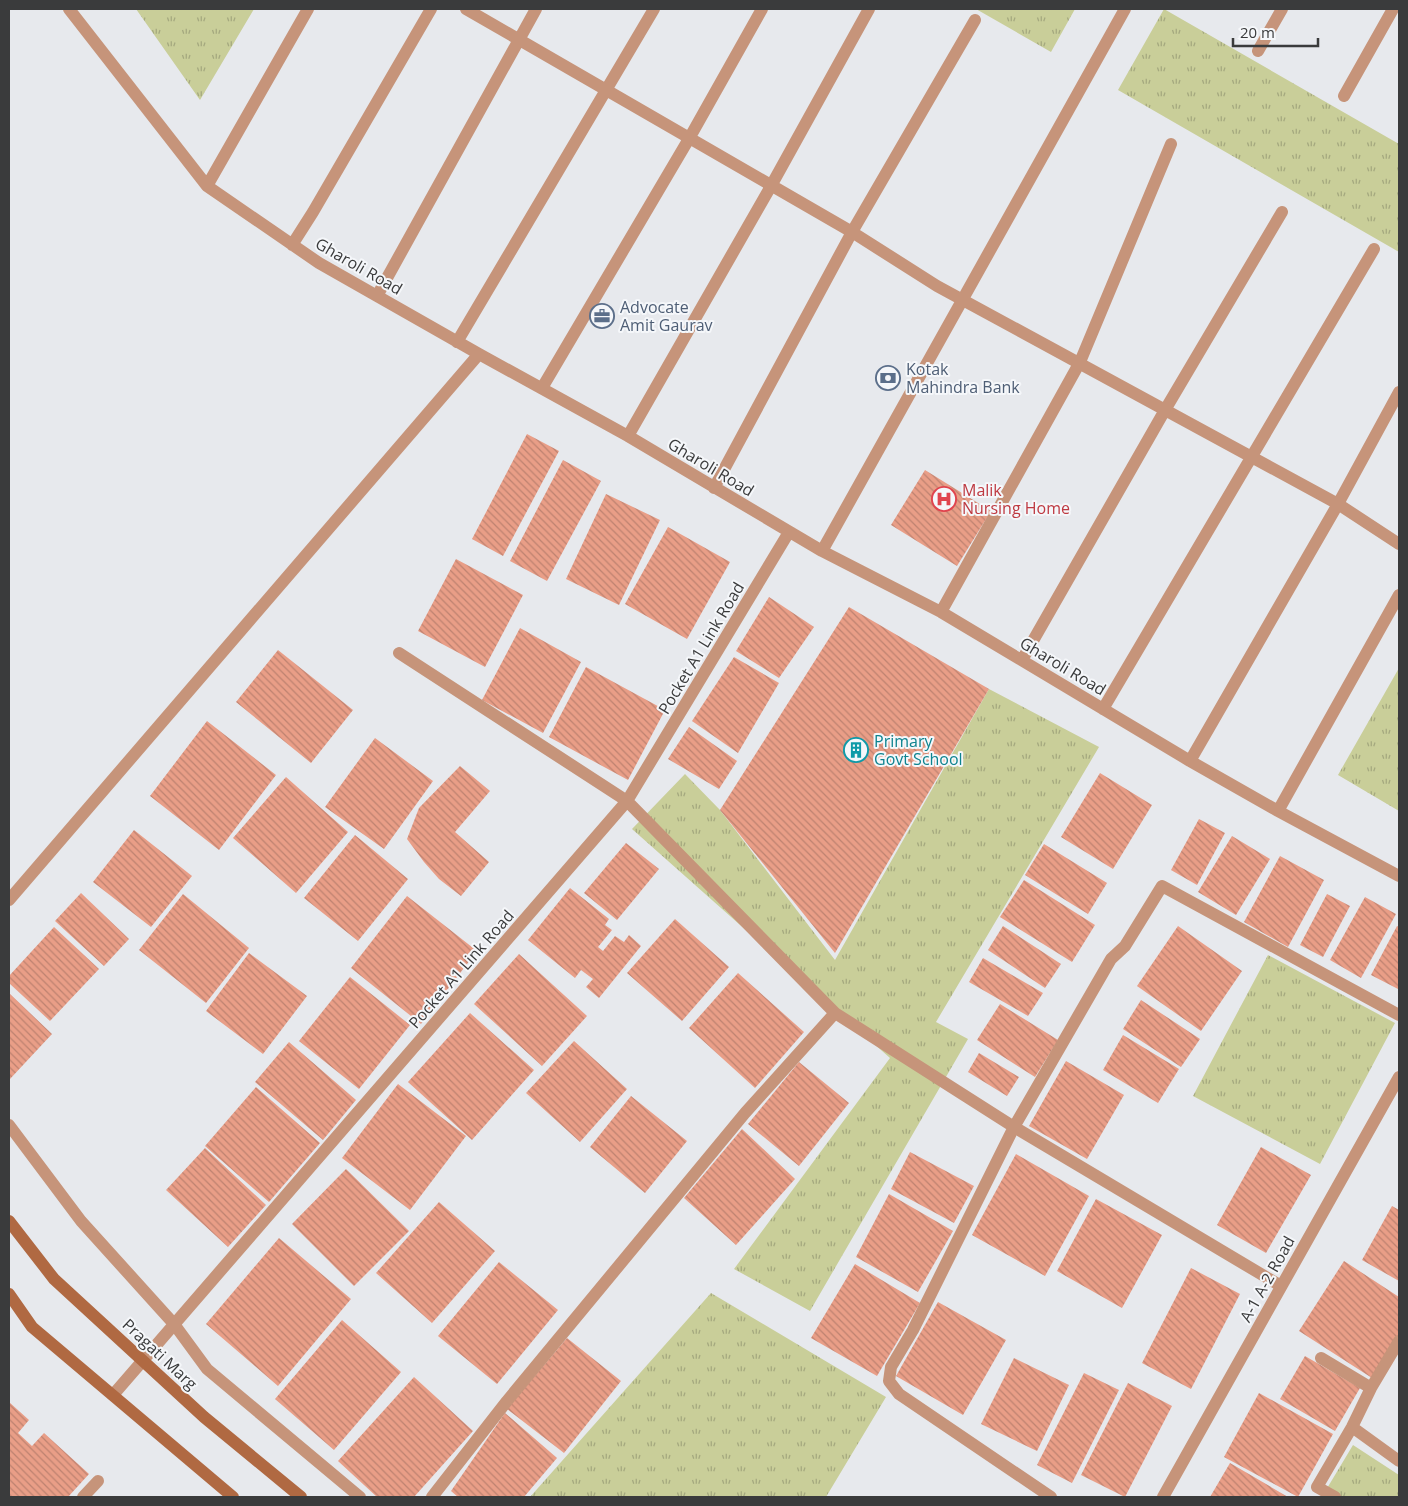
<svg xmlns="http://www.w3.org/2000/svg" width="1408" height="1506" font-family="'Open Sans',sans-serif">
<defs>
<pattern id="park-tufts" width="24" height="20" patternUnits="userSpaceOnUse" patternTransform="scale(1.25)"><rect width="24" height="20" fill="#c9ce99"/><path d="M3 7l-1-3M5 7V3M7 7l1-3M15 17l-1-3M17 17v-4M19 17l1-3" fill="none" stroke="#a4a87e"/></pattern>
<pattern id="building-back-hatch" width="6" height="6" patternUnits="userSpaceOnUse" patternTransform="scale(1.25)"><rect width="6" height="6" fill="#e99e87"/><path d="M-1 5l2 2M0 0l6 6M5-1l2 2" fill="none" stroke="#be8270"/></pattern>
</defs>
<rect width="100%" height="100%" fill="#e7e9ed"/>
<path fill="url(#park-tufts)" d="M136 9H254L200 100Z
M976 9H1075L1051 52Z
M1164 9 1399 144V252L1118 90Z
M1399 668V811L1338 775Z
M989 689 1099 747 936 1022 968 1039 810 1311 734 1269 890 1058 632 829 685 774 720 810 835 960Z
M1268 955 1395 1023 1320 1164 1193 1096Z
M711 1293 886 1397 826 1497H530Z
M1353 1445 1399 1475V1497H1326L1323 1495Z"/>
<path fill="url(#building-back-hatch)" d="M527 434 559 451 503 556 472 539Z
M563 460 601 481 547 581 510 561Z
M925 470 991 511 957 566 891 525Z
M606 494 660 520 619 605 566 579Z
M668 527 730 562 687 639 625 604Z
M456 559 523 595 485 667 418 631Z
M769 597 814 627 779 678 736 651Z
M849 607 989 689 835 953 720 810Z
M520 628 581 662 543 733 482 700Z
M278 650 353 710 311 763 236 702Z
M734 657 779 683 738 753 692 721Z
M586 667 665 710 628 780 549 737Z
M207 721 276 775 219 850 150 796Z
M689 727 737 761 719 789 668 759Z
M375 738 433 781 384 849 325 807Z
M460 766 490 791 455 832 489 862 461 896 439 879 424 862 407 839 419 808Z
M1100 773 1152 805 1113 869 1061 837Z
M286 777 348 832 296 893 233 838Z
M1199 819 1225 833 1197 885 1171 870Z
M134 830 192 876 151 927 93 882Z
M355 835 408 879 358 941 304 898Z
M1232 836 1270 859 1236 915 1198 892Z
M626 843 659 869 617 920 584 893Z
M1044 844 1107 883 1088 914 1025 875Z
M1280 856 1324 880 1288 947 1244 922Z
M1024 880 1095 925 1072 962 1000 917Z
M570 888 609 919 605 925 612 930 598 947 603 951 615 936 624 942 629 935 641 946 599 998 586 987 593 979 581 970 575 978 528 940Z
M81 893 129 939 104 966 55 921Z
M183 894 249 948 206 1003 139 950Z
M1327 894 1350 906 1323 957 1300 945Z
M407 896 477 951 421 1024 351 968Z
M1365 897 1396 914 1361 978 1330 960Z
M675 919 729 967 682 1021 627 973Z
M1003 926 1061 964 1045 988 988 950Z
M1178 926 1242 971 1201 1031 1137 986Z
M1397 926 1399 927 1398 989 1371 975Z
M54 927 99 969 50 1021 9 983V976Z
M249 953 307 996 263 1054 206 1011Z
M519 954 587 1016 542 1066 474 1004Z
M983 958 1043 993 1028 1016 969 982Z
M738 973 804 1032 755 1088 689 1028Z
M350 977 410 1025 359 1089 299 1041Z
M9 993 52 1034 10 1079 9 1078Z
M1141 1000 1200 1039 1181 1067 1123 1029Z
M1000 1004 1058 1040 1035 1077 977 1040Z
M470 1013 534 1070 472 1140 408 1082Z
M1123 1035 1179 1069 1158 1103 1103 1070Z
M574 1041 627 1089 580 1142 526 1093Z
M289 1042 356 1100 323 1140 255 1082Z
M979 1053 1019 1077 1007 1096 968 1072Z
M1066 1061 1124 1095 1087 1159 1029 1126Z
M799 1062 849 1103 799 1166 748 1124Z
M398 1084 466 1136 410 1210 342 1158Z
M256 1087 320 1143 269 1202 205 1146Z
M631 1096 687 1141 645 1193 590 1147Z
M742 1129 795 1179 736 1245 684 1198Z
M1261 1147 1311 1175 1266 1253 1217 1225Z
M205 1148 266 1205 228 1247 166 1190Z
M910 1152 974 1186 954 1223 891 1189Z
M1016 1154 1089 1196 1045 1276 972 1235Z
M346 1169 409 1231 354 1286 292 1224Z
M889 1194 953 1231 918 1292 856 1257Z
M1096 1199 1162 1235 1122 1308 1057 1271Z
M439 1202 495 1251 432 1323 376 1273Z
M1392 1206 1399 1210V1281L1362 1260Z
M279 1238 351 1299 278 1386 206 1324Z
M1344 1261 1399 1297V1336L1372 1378 1299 1331Z
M499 1262 558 1310 497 1384 438 1336Z
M855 1264 920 1303 877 1376 811 1338Z
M1191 1268 1240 1294 1191 1389 1142 1363Z
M938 1302 1006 1340 963 1415 896 1376Z
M342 1320 401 1372 334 1450 275 1399Z
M567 1338 621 1381 564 1453 507 1409Z
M1305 1356 1360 1388 1335 1431 1280 1399Z
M1014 1358 1069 1385 1037 1451 981 1424Z
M1084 1373 1119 1390 1072 1483 1037 1465Z
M414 1377 473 1431 414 1497H377L338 1461Z
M1128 1383 1172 1406 1125 1497 1081 1475Z
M1259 1393 1333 1434 1298 1497 1224 1457Z
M9 1402 29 1420 18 1433 32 1446 44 1433 89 1474 68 1497H9Z
M505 1413 557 1458 524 1497H458L451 1491Z
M1230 1463 1288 1497H1210Z"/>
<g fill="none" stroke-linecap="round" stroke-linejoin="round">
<path stroke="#c6947a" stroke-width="12" d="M9 1125 81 1221 174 1324 207 1369 360 1497
M1321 1358 1371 1388
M1352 1427 1399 1461
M1335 1497 1317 1487 1352 1427 1371 1388 1399 1341"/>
<path stroke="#c6947a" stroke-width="12" d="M69 9 207 186 319 263 479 354 628 436 822 551 941 612 1190 761 1278 811 1399 876
M466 9 852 232 937 286 1338 504 1399 544
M1258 51 1282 9
M1344 96 1393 9
M207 186 308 9
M292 245 313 212 431 9
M377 296 536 9
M457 342 654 9
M542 388 690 137 762 9
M628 436 771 186 869 9
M714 488 852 232 975 20
M822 551 1125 9
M941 612 1080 362 1171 144
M399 653 627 801 835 1013 1014 1127 1281 1286
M1022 660 1165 410 1282 212
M1103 709 1374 249
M1190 761 1338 504 1399 392
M1278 811 1399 595
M9 900 479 354
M113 1395 627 801 789 532
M83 1497 98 1481
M432 1497 507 1401 745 1113 835 1013
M1051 1497 899 1394 889 1381 891 1367 913 1330 1014 1127 1111 959 1125 946 1162 886 1399 1015
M1163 1497 1399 1077"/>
<path stroke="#b06942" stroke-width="12" d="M9 1221 54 1279 204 1417 301 1497
M9 1294 32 1327 233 1497"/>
</g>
<defs>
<symbol id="office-ring" viewBox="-11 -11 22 22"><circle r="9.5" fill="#f5f7fa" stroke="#5c6f8a" stroke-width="1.5"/><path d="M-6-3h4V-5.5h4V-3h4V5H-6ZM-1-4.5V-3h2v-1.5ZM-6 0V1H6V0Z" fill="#5c6f8a"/></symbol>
<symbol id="bank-ring" viewBox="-11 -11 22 22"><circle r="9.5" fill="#f5f7fa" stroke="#5c6f8a" stroke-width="1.5"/><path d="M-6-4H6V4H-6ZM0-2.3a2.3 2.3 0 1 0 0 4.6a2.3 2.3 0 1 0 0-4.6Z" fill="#5c6f8a"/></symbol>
<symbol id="hospital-ring" viewBox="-11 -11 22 22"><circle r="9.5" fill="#f5f7fa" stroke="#e0444e" stroke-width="1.5"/><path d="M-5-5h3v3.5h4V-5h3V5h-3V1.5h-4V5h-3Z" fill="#e0444e"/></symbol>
<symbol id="building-ring" viewBox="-11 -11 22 22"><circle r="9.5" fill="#f5f7fa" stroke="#0f9aa8" stroke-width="1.5"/><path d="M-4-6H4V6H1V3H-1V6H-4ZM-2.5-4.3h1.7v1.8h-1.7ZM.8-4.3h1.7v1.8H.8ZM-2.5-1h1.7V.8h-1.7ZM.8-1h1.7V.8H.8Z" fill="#0f9aa8"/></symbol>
</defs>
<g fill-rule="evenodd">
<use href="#office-ring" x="588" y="302" width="28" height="28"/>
<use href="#bank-ring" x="874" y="364" width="28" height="28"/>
<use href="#hospital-ring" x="930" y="485" width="28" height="28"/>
<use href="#building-ring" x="842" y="736" width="28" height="28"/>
</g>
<g text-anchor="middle" stroke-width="4" stroke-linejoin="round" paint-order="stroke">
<g font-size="16" fill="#3a3b3c" stroke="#f5f7fa">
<text transform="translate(359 266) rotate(30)" y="6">Gharoli Road</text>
<text transform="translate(711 467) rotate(31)" y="6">Gharoli Road</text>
<text transform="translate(701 648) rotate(-59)" y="6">Pocket A1 Link Road</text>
<text transform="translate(1063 666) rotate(31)" y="6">Gharoli Road</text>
<text transform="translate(461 969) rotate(-49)" y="6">Pocket A1 Link Road</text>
<text transform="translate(1267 1279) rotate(-61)" y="6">A-1 A-2 Road</text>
<text transform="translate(160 1354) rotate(43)" y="6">Pragati Marg</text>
</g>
<g font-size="16" fill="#4e5e75" stroke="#f5f7fa" text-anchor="start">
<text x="620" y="313">Advocate<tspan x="620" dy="18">Amit Gaurav</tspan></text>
<text x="906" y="375">Kotak<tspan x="906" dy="18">Mahindra Bank</tspan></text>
</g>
<g font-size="16" fill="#be3a42" stroke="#f5f7fa" text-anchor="start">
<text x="962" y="496">Malik<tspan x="962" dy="18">Nursing Home</tspan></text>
</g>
<g font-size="16" fill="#0d838f" stroke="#f5f7fa" text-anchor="start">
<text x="874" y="747">Primary<tspan x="874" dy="18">Govt School</tspan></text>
</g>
</g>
<rect width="1408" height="1506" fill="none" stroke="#3a3b3c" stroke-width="20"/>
<path d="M1233 38v8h85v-8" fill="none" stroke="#3a3b3c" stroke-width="2.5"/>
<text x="1240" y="38" font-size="15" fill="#3a3b3c" stroke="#f5f7fa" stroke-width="4" paint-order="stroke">20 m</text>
</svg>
